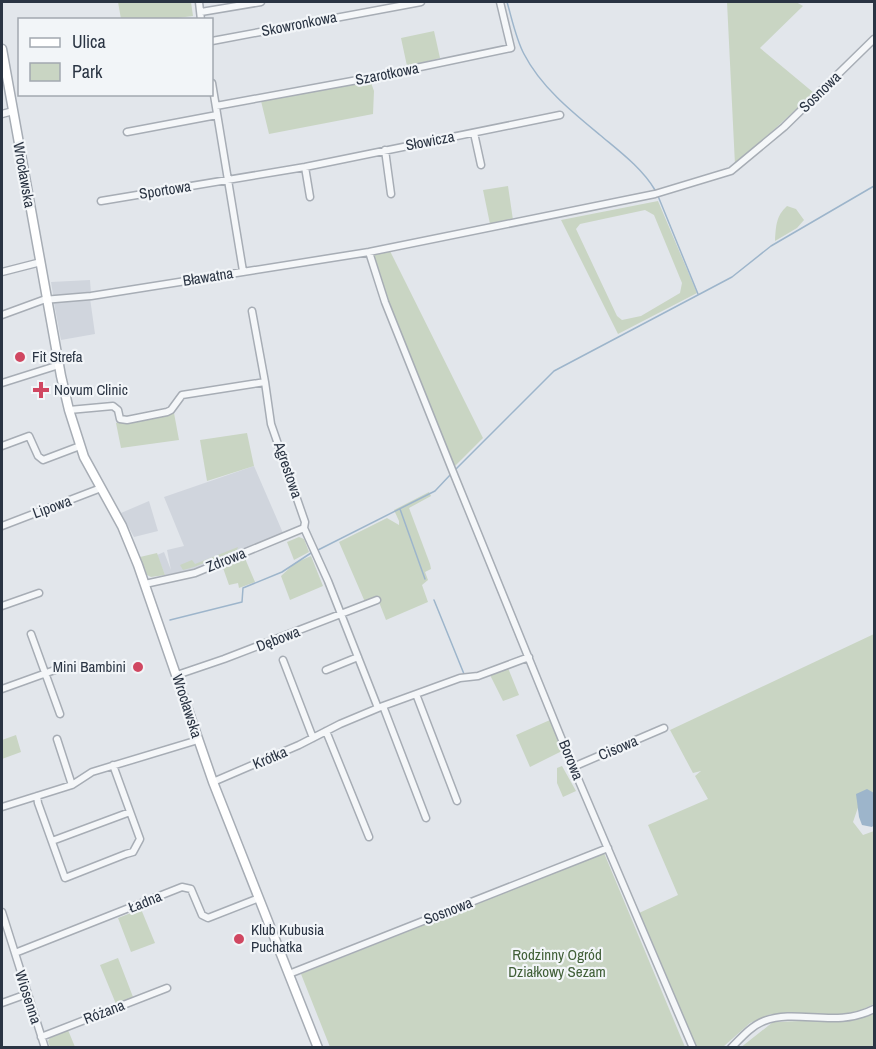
<svg xmlns="http://www.w3.org/2000/svg" width="876" height="1049" font-family="'Archivo Narrow',sans-serif">
<rect width="100%" height="100%" fill="#e2e6eb"/>
<path fill="#d0d5dd" d="M90 280 91 294 54 300 51 282Z
M90 298 95 334 61 340 54 303Z
M254 466 283 533 196 569 165 575 157 555 164 552 171 570 167 550 184 546 164 497Z
M149 501 158 531 134 537 121 513Z"/>
<path fill="#c9d5c3" fill-rule="evenodd" d="M118 2H191L193 16 170 19H121Z
M727 2H796L803 6 760 48 814 93 735 165Z
M434 31 440 58 407 66 401 38Z
M370 80 374 91 373 114 269 134 261 101Z
M508 186 513 220 490 224 483 190Z
M658 201 697 293 618 334 561 220ZM645 210 654 215 682 283 680 293 641 316 622 320 617 316 576 229 580 224Z
M787 206 796 209 804 220 797 228 775 241C776 226 776 216 787 206Z
M390 251 483 438 453 468 375 270 374 254Z
M174 413 179 440 121 448 116 423Z
M247 433 254 466 207 481 200 440Z
M429 492 431 496 409 508 430 564 431 569 425 572 428 580 422 585 428 602 386 620 377 597 365 602 339 542 387 518 399 525V521L394 510Z
M299 537 304 539 309 552 294 560 287 542Z
M238 547 237 550 194 567 183 570 180 565 192 560 195 564Z
M157 553 165 575 151 577 147 575 140 557Z
M244 556 255 582 239 588 238 583 229 585 222 565Z
M311 556 323 586 290 600 281 576 295 563Z
M874 634V796L863 793 853 822 863 835 874 831V1004L859 1011 842 1014H771L750 1023 723 1047H696L639 913 678 895 648 825 708 799 695 776 701 771 693 773 670 730Z
M508 668 519 695 503 701 490 675Z
M550 720 562 751 530 767 516 735Z
M16 735 21 752 2 759V740Z
M562 766 576 791 563 797 557 783V768Z
M604 853 685 1047H330L301 974Z
M141 909 155 943 131 952 118 918Z
M118 958 133 997 116 1004 100 965Z
M874 1013V1047L740 1048 773 1022 857 1019Z
M68 1030 75 1047H50L48 1041 50 1038Z"/>
<path fill="#9db5cb" d="M867 789 874 793V825L872 827 862 825 859 817 856 794Z"/>
<g fill="none" stroke-linecap="round" stroke-linejoin="round">
<path stroke="#9db5cb" stroke-width="1.5" d="M507 2C512 19 516 39 524 54 541 87 572 112 600 135 619 151 642 168 655 190
M658 196 698 294
M455 470 554 371 732 277 771 246 874 186
M400 509 425 579
M318 550 435 491 451 474
M434 600 464 674
M170 620 242 602 243 588 282 572 311 553"/>
<defs>
<path id="street" d="M199 2 201 20
M201 12 261 2
M212 41 421 2
M212 83 243 271
M216 106 363 79 511 48 500 2
M2 114 13 111
M127 132 217 115
M474 133 481 165
M385 150 391 194
M305 167 310 197
M101 201 305 167 560 115
M369 252 385 302 453 472 573 767 693 1048
M2 272 41 262
M2 315 43 300 91 296 369 252 655 194 731 171 784 127 874 39
M265 382 271 424 305 522 304 528 328 581 378 708
M2 383 59 365
M69 410 113 406 118 410 120 419 127 420 167 412 171 410 182 395 265 382 252 311
M2 446 29 436 38 456 43 460 80 446
M2 526 101 488
M145 584 195 573 304 528
M2 606 39 593
M31 634 60 714
M283 660 313 738
M326 670 358 657
M177 675 224 659 377 600
M2 689 63 667
M416 694 457 801
M383 706 426 818
M326 731 369 837
M57 739 72 785
M573 767 664 728
M213 782 299 745 340 724 383 706 460 678 478 676 529 657
M37 796 38 803 65 878 126 854 133 852 140 839 113 765
M2 807 72 785 92 772 198 740
M52 841 130 812
M2 912 45 1048
M15 953 182 887 191 889 202 915 208 918 259 898
M289 974 608 848
M2 1003 27 994
M41 1037 167 988
M731 1048C741 1038 751 1026 764 1021 798 1008 835 1029 874 1009"/>
<path id="secondary" d="M2 49 61 376 69 410 84 457 122 526 138 565 213 782 318 1048"/>
</defs>
<use href="#street" stroke="#a7adb5" stroke-width="9"/>
<use href="#secondary" stroke="#a7adb5" stroke-width="11"/>
<use href="#street" stroke="#f5f7f9" stroke-width="6"/>
<use href="#secondary" stroke="#fff" stroke-width="8"/>
</g>
<g fill="#d04761" stroke="#f2f5f8" stroke-width="2">
<circle cx="20" cy="357" r="6"/>
<path d="M38 381h6v6h6v6h-6v6h-6v-6h-6v-6h6z"/>
<circle cx="138" cy="667" r="6"/>
<circle cx="239" cy="939" r="6"/>
</g>
<g text-anchor="middle" stroke-width="4.5" stroke-linejoin="round" paint-order="stroke">
<g font-size="15" fill="#2a3443" stroke="#f2f5f8">
<text transform="translate(299 24) rotate(-11)" y="5">Skowronkowa</text>
<text transform="translate(387 74) rotate(-11)" y="5">Szarotkowa</text>
<text transform="translate(820 92) rotate(-44)" y="5">Sosnowa</text>
<text transform="translate(430 141) rotate(-11)" y="5">Słowicza</text>
<text transform="translate(24 175) rotate(80)" y="5">Wrocławska</text>
<text transform="translate(165 190) rotate(-9)" y="5">Sportowa</text>
<text transform="translate(208 277) rotate(-9)" y="5">Bławatna</text>
<text transform="translate(288 470) rotate(71)" y="5">Agrestowa</text>
<text transform="translate(52 507) rotate(-20)" y="5">Lipowa</text>
<text transform="translate(226 560) rotate(-22)" y="5">Zdrowa</text>
<text transform="translate(278 639) rotate(-21)" y="5">Dębowa</text>
<text transform="translate(187 706) rotate(72)" y="5">Wrocławska</text>
<text transform="translate(618 748) rotate(-23)" y="5">Cisowa</text>
<text transform="translate(270 758) rotate(-23)" y="5">Krótka</text>
<text transform="translate(571 760) rotate(68)" y="5">Borowa</text>
<text transform="translate(145 902) rotate(-22)" y="5">Ładna</text>
<text transform="translate(448 911) rotate(-21)" y="5">Sosnowa</text>
<text transform="translate(28 997) rotate(72)" y="5">Wiosenna</text>
<text transform="translate(104 1012) rotate(-21)" y="5">Różana</text>
</g>
<g font-size="15" fill="#2a3443" stroke="#f2f5f8" text-anchor="start">
<text x="32" y="362">Fit Strefa</text>
<text x="54" y="395">Novum Clinic</text>
<text x="126" y="672" text-anchor="end">Mini Bambini</text>
<text x="251" y="935">Klub Kubusia<tspan x="251" dy="17">Puchatka</tspan></text>
</g>
<g font-size="15" fill="#405f37" stroke="#f2f5f8">
<text x="557" y="960">Rodzinny Ogród<tspan x="557" dy="17">Działkowy Sezam</tspan></text>
</g>
</g>
<rect width="876" height="1049" fill="none" stroke="#2a3443" stroke-width="6"/>
<rect x="18" y="18" width="195" height="78" fill="#f2f5f8" stroke="#a2a8b0" stroke-width="1.5"/>
<rect x="30" y="38" width="30" height="9" fill="#ffffff" stroke="#a2a8b0" stroke-width="1.5"/>
<text x="72" y="48" font-size="18" fill="#2a3443">Ulica</text>
<rect x="30" y="63" width="30" height="18" fill="#c9d5c3" stroke="#a2a8b0" stroke-width="1.5"/>
<text x="72" y="78" font-size="18" fill="#2a3443">Park</text>
</svg>
